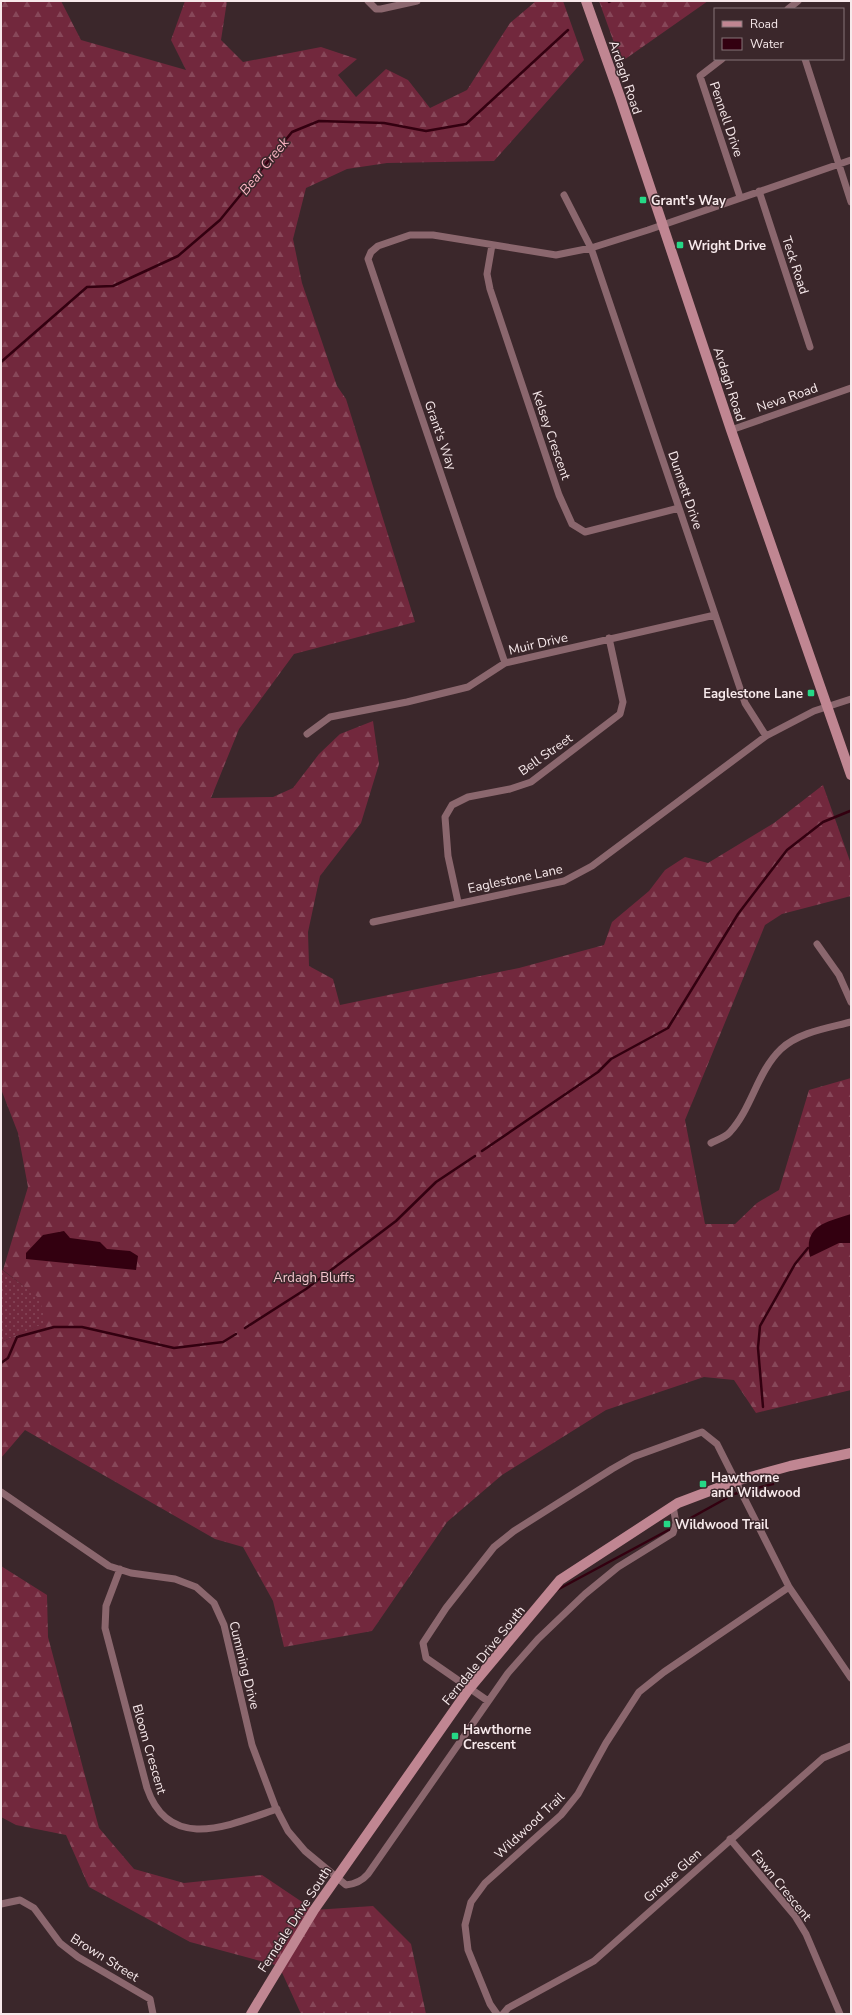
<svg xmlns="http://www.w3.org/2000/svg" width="852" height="2015" font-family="'Nunito Sans',sans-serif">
<defs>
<pattern id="grass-dots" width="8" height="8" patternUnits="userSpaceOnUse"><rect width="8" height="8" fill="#72283d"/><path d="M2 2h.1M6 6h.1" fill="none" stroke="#874759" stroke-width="1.8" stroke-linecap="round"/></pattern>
<pattern id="forest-firs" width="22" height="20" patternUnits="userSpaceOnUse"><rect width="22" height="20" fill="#72283d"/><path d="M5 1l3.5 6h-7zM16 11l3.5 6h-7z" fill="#874759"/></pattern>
</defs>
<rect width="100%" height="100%" fill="#3b272b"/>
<path fill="url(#grass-dots)" d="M1 1269 41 1299 46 1323 1 1342Z"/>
<path fill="url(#forest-firs)" d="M1 1H61L81 40 186 70 171 40 185 1H227L221 40 243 62 321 47 357 59 338 75 356 97 386 69 408 80 430 108 467 90 510 23 536 1H563L584 60 494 161 387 163 347 169 306 188 293 239 302 283 337 386 346 399 415 622 294 654 239 729 211 798 273 797 293 788 319 754 340 734 373 721 379 764 361 823 320 876 308 932 309 966 333 979 340 1005 519 968 604 945 612 922 649 891 665 870 685 857 708 863 774 823 823 785 851 864V896L782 914 765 925 685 1120 705 1224H735L757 1203 779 1190 809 1090 851 1078V1390L756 1413 734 1380 704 1377 606 1410 502 1475 447 1522 372 1631 284 1647 273 1601 243 1547 215 1539 25 1430 1 1458V1342L45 1323 40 1299 3 1270 28 1187 18 1133 1 1089Z
M599 1H708L621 62Z
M1 1566 47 1595 48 1637 99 1828 134 1869 184 1883 262 1875 314 1910 373 1906 411 1944 426 2014H301L279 1966 190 1942 89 1887 66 1835 16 1825 1 1817Z"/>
<path fill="#330010" d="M851 1214V1243H839L810 1257C803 1225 827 1222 851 1214Z
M64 1231 70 1238 100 1242 107 1249 130 1251 138 1256 136 1270 26 1259V1253L43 1235Z"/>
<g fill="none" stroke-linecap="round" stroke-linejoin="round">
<path stroke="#330010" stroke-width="2.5" d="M609 2 611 1
M1 362 87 287 113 286 178 256 220 220 292 132 319 121 384 123 426 131 466 124 568 30
M482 1151 598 1072 611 1059 668 1028 738 914 787 850 823 822 850 811
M245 1328 306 1289 396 1221 436 1182 475 1156
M1 1363 8 1358 17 1337 54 1327H82L174 1348 223 1342 236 1334
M763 1407 758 1348 760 1326 795 1264 808 1248
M678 1525 734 1494 773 1484
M557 1590 674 1527"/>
<path stroke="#8b676e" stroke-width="7" d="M368 1 376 9H381L417 1
M788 9 798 1
M722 59 700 76 740 197
M805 59 851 202
M759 191 810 347
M564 195 591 248 745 703 766 736
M492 245 487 274 490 289 559 495 572 524 585 532 679 508
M731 430 851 388
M505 663 368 259 371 252 378 246 410 235H433L556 255 591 248 648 230 851 160
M307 734 330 717 407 702 468 687 505 663 715 615
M458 902 448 856 445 817 452 805 468 797 510 789 531 782 620 714 623 702 609 638
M373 922 564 881 592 866 766 736 814 711 851 699
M817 944 839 975 851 1002
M711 1143C717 1140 726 1137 730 1132 752 1108 757 1072 781 1049 799 1032 828 1028 851 1022
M1 1492 109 1566 131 1573 175 1579 196 1587 214 1603 224 1625 252 1745 275 1806 288 1831 305 1851 346 1885C356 1884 362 1881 368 1874L508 1673 538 1639 585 1594 618 1567 673 1533 676 1523 673 1506
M120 1569 106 1606 105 1628 147 1788C169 1853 230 1825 277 1809
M488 1701 426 1658 423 1643 446 1608 494 1547 514 1531 612 1469 633 1457 702 1432 717 1444 789 1587 851 1678
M730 1839 795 1916 806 1934 840 2014
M1 1904 20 1900 34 1908 60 1943 78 1957 150 1999 153 2014
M497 2014 490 2004 468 1950 465 1925 471 1902 485 1883 561 1815 578 1794 606 1743 639 1692 664 1672 789 1587
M503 2014 508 2008 594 1961 823 1758 851 1746"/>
<path stroke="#c08692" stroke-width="10" d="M586 1 620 97 731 430 851 775
M251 2014 314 1910 469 1689 560 1580 678 1503 736 1481 790 1466 851 1453"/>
</g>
<g fill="#25d886" stroke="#3b272b" stroke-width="1.5">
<rect x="639" y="196" width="8" height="8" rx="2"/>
<rect x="676" y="241" width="8" height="8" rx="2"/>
<rect x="807" y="689" width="8" height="8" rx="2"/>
<rect x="699" y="1480" width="8" height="8" rx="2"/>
<rect x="663" y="1520" width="8" height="8" rx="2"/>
<rect x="451" y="1732" width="8" height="8" rx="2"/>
</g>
<g text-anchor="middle" stroke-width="3" stroke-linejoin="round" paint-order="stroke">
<g font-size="13" fill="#f7e9eb" stroke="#3b272b">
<text transform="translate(626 77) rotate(71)" y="5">Ardagh Road</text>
<text transform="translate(727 119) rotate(71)" y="5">Pennell Drive</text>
<text transform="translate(796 265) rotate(72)" y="5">Teck Road</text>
<text transform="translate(730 384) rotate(72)" y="5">Ardagh Road</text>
<text transform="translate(787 397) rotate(-19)" y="5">Neva Road</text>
<text transform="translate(441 435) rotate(71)" y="5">Grant's Way</text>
<text transform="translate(552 435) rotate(71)" y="5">Kelsey Crescent</text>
<text transform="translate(686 490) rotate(71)" y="5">Dunnett Drive</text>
<text transform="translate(538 643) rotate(-13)" y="5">Muir Drive</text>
<text transform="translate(545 754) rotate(-35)" y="5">Bell Street</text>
<text transform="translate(515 878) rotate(-12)" y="5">Eaglestone Lane</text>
<text transform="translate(483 1655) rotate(-51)" y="5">Ferndale Drive South</text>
<text transform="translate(245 1665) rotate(76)" y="5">Cumming Drive</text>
<text transform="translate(150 1749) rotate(74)" y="5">Bloom Crescent</text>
<text transform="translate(529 1825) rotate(-43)" y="5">Wildwood Trail</text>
<text transform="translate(672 1875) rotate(-42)" y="5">Grouse Glen</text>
<text transform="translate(782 1885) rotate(51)" y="5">Fawn Crescent</text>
<text transform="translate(294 1919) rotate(-57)" y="5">Ferndale Drive South</text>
<text transform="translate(105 1957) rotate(32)" y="5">Brown Street</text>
</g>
<g font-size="13" font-weight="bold" fill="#f7e9eb" stroke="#3b272b" text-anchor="start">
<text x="651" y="205">Grant's Way</text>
<text x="688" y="250">Wright Drive</text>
<text x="803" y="698" text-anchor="end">Eaglestone Lane</text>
<text x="711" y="1482">Hawthorne<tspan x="711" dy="15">and Wildwood</tspan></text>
<text x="675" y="1529">Wildwood Trail</text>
<text x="463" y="1734">Hawthorne<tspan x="463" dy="15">Crescent</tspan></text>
</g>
<g font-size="13" fill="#f4c5cd" stroke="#3b272b">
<text x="314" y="1282">Ardagh Bluffs</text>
</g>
<g font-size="14" font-style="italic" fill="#fab4c2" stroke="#3b272b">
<text transform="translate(264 166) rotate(-51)" y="5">Bear Creek</text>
</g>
</g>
<rect width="852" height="2015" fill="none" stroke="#f7e9eb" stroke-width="4"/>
<rect x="714" y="8" width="130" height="52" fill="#3b272b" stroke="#867578"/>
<rect x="722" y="21" width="20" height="6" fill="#c08692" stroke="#867578"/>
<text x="750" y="28" font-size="12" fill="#f7e9eb">Road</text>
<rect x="722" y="38" width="20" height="12" fill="#330010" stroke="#867578"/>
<text x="750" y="48" font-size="12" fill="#f7e9eb">Water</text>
</svg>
